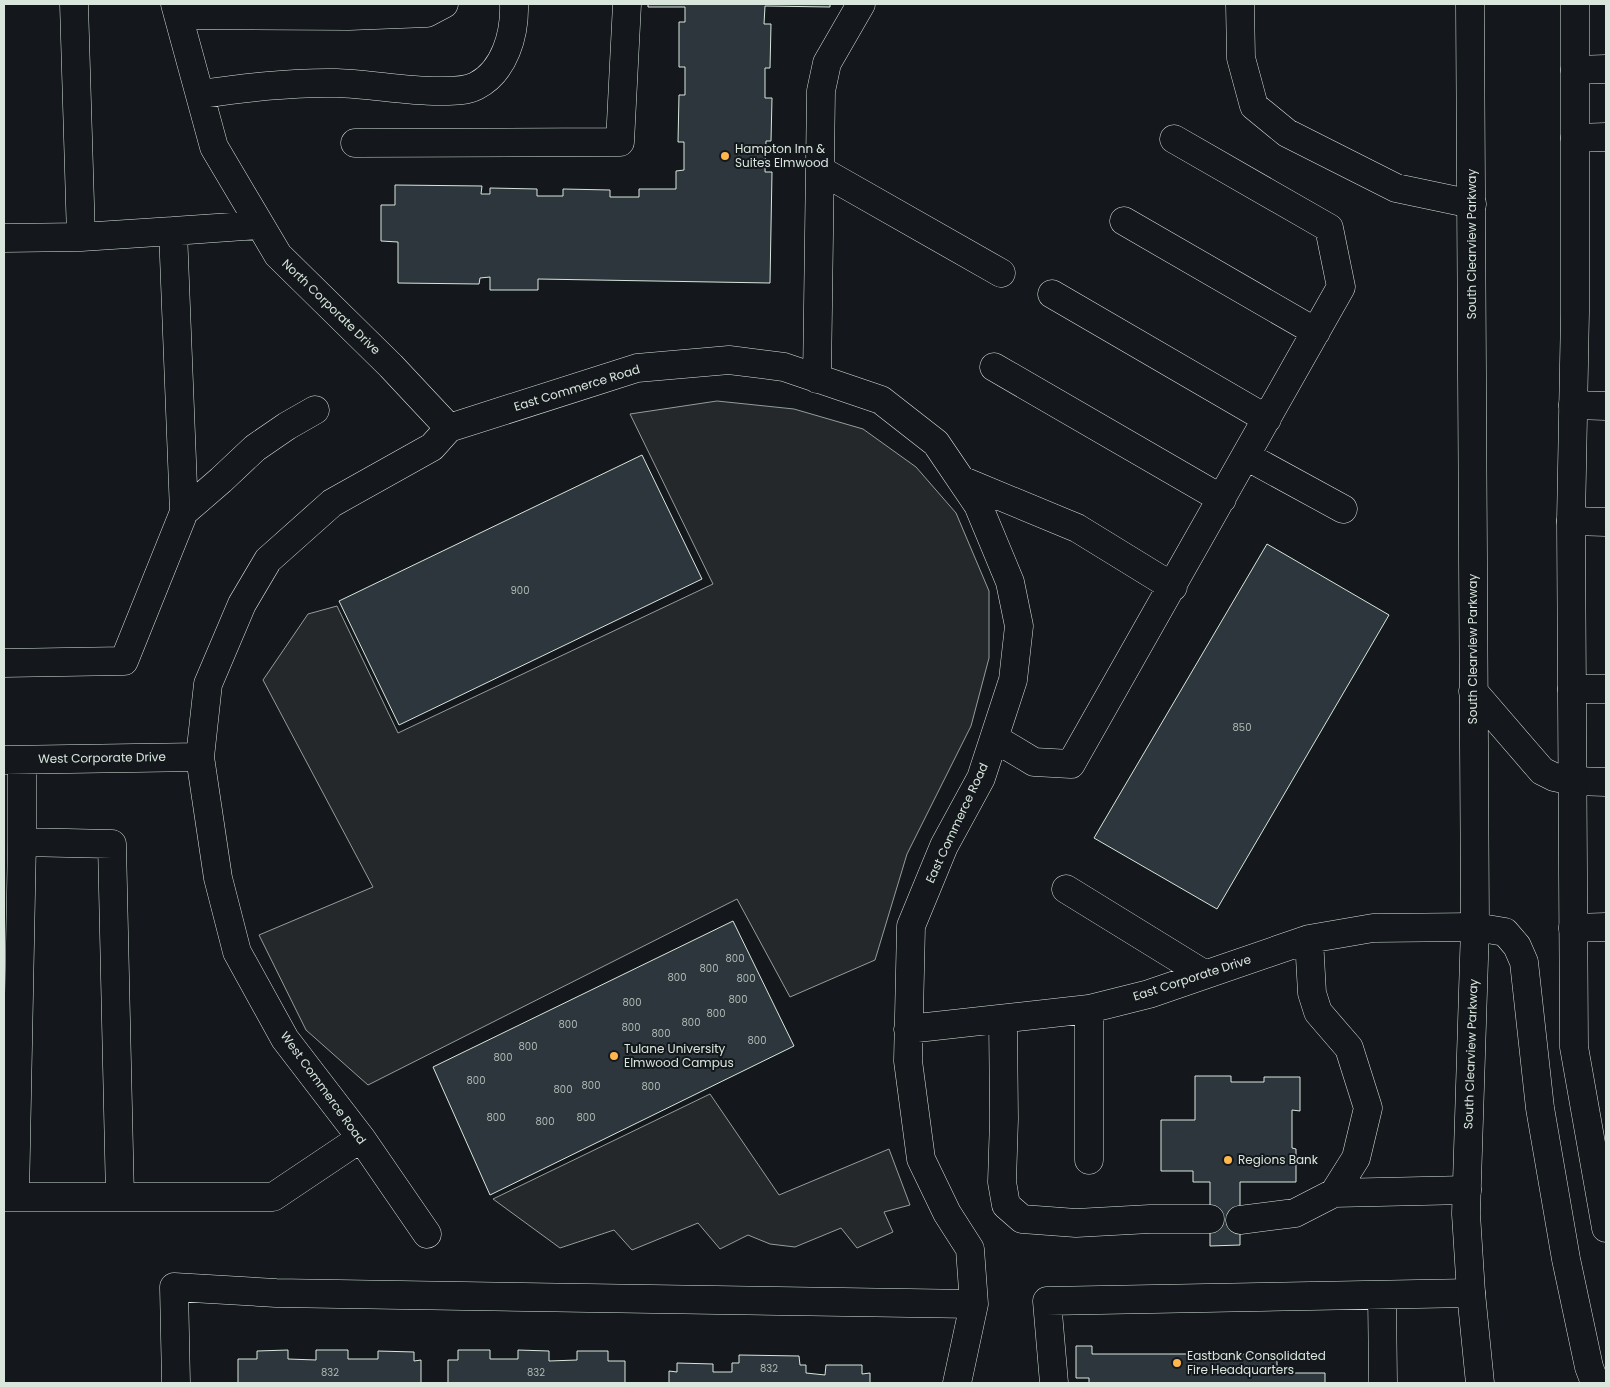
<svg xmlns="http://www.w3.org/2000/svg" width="1610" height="1387" font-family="Poppins,sans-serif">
<rect width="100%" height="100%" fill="#14181c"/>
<path fill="#24282b" stroke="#939e99" d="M717 401 794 409 863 429 916 467 956 513 989 591V658L971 726 907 854 875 960 790 997 737 899 368 1085 306 1030 259 935 373 887 263 680 308 614 337 606 398 733 713 584 630 414Z
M710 1094 779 1195 889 1149 910 1205 884 1212 893 1232 857 1248 841 1228 795 1247 770 1244 748 1235 720 1249 698 1223 632 1250 614 1230 560 1248 493 1199Z"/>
<path fill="#2c363c" stroke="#d8e6dc" d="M648 4H830V7L765 6 764 24H771L770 68H765V98H772L771 141H766L765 172H772L770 283 538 279V290H490V277L480 278 479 284 398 283V242L381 241V205H395V185L482 186 481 194H490V188L537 189V196H563V189L610 190V197H639V189H676V171L684 170V142H678L679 95H685V67H679V22H685V7H648Z
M642 455 702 579 399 725 339 601Z
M1267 544 1389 615 1217 909 1094 838Z
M733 921 794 1046 490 1195 433 1067Z
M1195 1076H1231V1082H1264V1077H1300V1111L1292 1110V1148L1296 1149V1182H1240V1245L1210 1246V1182H1193V1171H1161V1120H1195Z
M1076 1346H1092V1354H1277V1373H1325V1383H1089V1378H1076Z
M288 1350V1359L316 1360V1350H348V1359H378V1351L414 1352V1361L421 1360V1383H238V1359H257V1351Z
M458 1350H490V1359H518V1350L549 1351V1361L577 1360V1351H608V1361H625V1383H448V1360H458Z
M739 1355 799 1356 800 1365H806V1373L825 1375 826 1365H862V1374L870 1373V1383H669V1371L677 1372V1363L713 1364V1372H732V1363H739Z"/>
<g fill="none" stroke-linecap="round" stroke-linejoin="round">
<defs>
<path id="minor" d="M74 4 81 237
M175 4 214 147 278 255 391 366 449 428
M1240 4 1241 58 1254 106 1287 133 1396 188 1472 204
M178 15 349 16 427 13 444 4
M1575 70 1606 69
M200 94C245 88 291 82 337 83 372 84 407 92 443 91 454 91 466 91 476 86 505 71 515 34 514 4
M1575 138 1606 137
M355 143 620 142 627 4
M820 170 1001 273
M1124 221 1316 332
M4 238 81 237 173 231
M1052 294 1267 419
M994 367 1222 499
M817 379 821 91 827 63 861 4
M1573 405 1606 406
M1246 456 1343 509
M961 480 1077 528 1173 587
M184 512 221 480 255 448 287 426 315 410
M1571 521 1606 522
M4 663 124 661 184 512 173 231 260 225
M1572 689H1606
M994 738 1034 762 1071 764 1341 287 1329 228 1174 139
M4 760 200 757
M22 760V842L112 844 120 1197
M1573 781 1606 782
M1066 889 1204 974
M1573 928 1606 927
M1003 1019 1004 1119 1002 1182 1006 1205 1022 1219 1076 1223 1150 1219H1210
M908 1029 1089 1009 1149 994 1309 939 1373 928 1475 927
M1089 1160V1009
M1334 1193 1467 1190
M4 1197H273L361 1138
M15 1197 22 842
M1240 1220 1295 1213 1334 1193 1356 1158 1368 1108 1349 1048 1318 1012 1312 993 1309 939
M427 1234 361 1138 285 1039 237 952 218 878 200 757 208 684 242 604 268 560 332 503 432 447 449 428 637 368 729 360 784 367 881 400 936 443 978 505 1010 582 1019 626 1013 680 981 778 944 846 911 926 908 1061 921 1159 947 1213 970 1249 974 1304 957 1383
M1382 1295 1383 1383
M176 1383 174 1287 276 1293 974 1304
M1054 1383 1047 1301 1471 1293"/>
<path id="highway" d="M1470 4 1475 927 1466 1214 1471 1293 1480 1383
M1575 4V312L1571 521 1574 1047 1606 1228
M1473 691 1542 771 1554 777 1573 781
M1475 927 1505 932 1517 946 1524 962 1540 1108 1566 1259 1589 1367 1595 1383"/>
</defs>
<use href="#minor" stroke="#d8e6dc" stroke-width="29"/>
<use href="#highway" stroke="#d8e6dc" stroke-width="29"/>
<use href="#minor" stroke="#14181c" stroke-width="28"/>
<use href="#highway" stroke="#14181c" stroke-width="28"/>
</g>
<g fill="#ffb74d" stroke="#14181c" stroke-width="2">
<circle cx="725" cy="156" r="5"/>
<circle cx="614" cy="1056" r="5"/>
<circle cx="1228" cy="1160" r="5"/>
<circle cx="1177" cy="1363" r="5"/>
</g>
<g text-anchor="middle" stroke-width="4" stroke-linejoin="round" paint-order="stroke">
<g font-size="10" fill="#adbab4">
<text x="520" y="594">900</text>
<text x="1242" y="731">850</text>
<text x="735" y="962">800</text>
<text x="709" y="972">800</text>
<text x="677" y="981">800</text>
<text x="746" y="982">800</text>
<text x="738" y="1003">800</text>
<text x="632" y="1006">800</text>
<text x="716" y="1017">800</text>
<text x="691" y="1026">800</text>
<text x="568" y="1028">800</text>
<text x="631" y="1031">800</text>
<text x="661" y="1037">800</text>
<text x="757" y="1044">800</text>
<text x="528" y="1050">800</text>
<text x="503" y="1061">800</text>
<text x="476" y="1084">800</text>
<text x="591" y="1089">800</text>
<text x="651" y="1090">800</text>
<text x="563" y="1093">800</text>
<text x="496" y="1121">800</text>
<text x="586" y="1121">800</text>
<text x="545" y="1125">800</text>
<text x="769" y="1372">832</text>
<text x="330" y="1376">832</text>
<text x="536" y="1376">832</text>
</g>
<g font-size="12" fill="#d8e6dc" stroke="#14181c" text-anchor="start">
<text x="735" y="153">Hampton Inn &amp;<tspan x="735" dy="14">Suites Elmwood</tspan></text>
<text x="624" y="1053">Tulane University<tspan x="624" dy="14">Elmwood Campus</tspan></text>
<text x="1238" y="1164">Regions Bank</text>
<text x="1187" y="1360">Eastbank Consolidated<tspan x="1187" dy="14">Fire Headquarters</tspan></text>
</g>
<g font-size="12" fill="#d8e6dc" stroke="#14181c">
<text transform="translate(1472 244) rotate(-90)" y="4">South Clearview Parkway</text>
<text transform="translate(331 307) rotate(44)" y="4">North Corporate Drive</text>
<text transform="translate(577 388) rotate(-17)" y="4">East Commerce Road</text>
<text transform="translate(1473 649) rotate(-90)" y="4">South Clearview Parkway</text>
<text transform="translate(102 758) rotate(-1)" y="4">West Corporate Drive</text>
<text transform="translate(957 823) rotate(-65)" y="4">East Commerce Road</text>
<text transform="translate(1192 978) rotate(-18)" y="4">East Corporate Drive</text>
<text transform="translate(1471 1054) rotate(-88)" y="4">South Clearview Parkway</text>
<text transform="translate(323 1088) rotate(54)" y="4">West Commerce Road</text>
</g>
</g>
<rect width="1610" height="1387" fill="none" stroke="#d8e6dc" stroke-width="10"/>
</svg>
